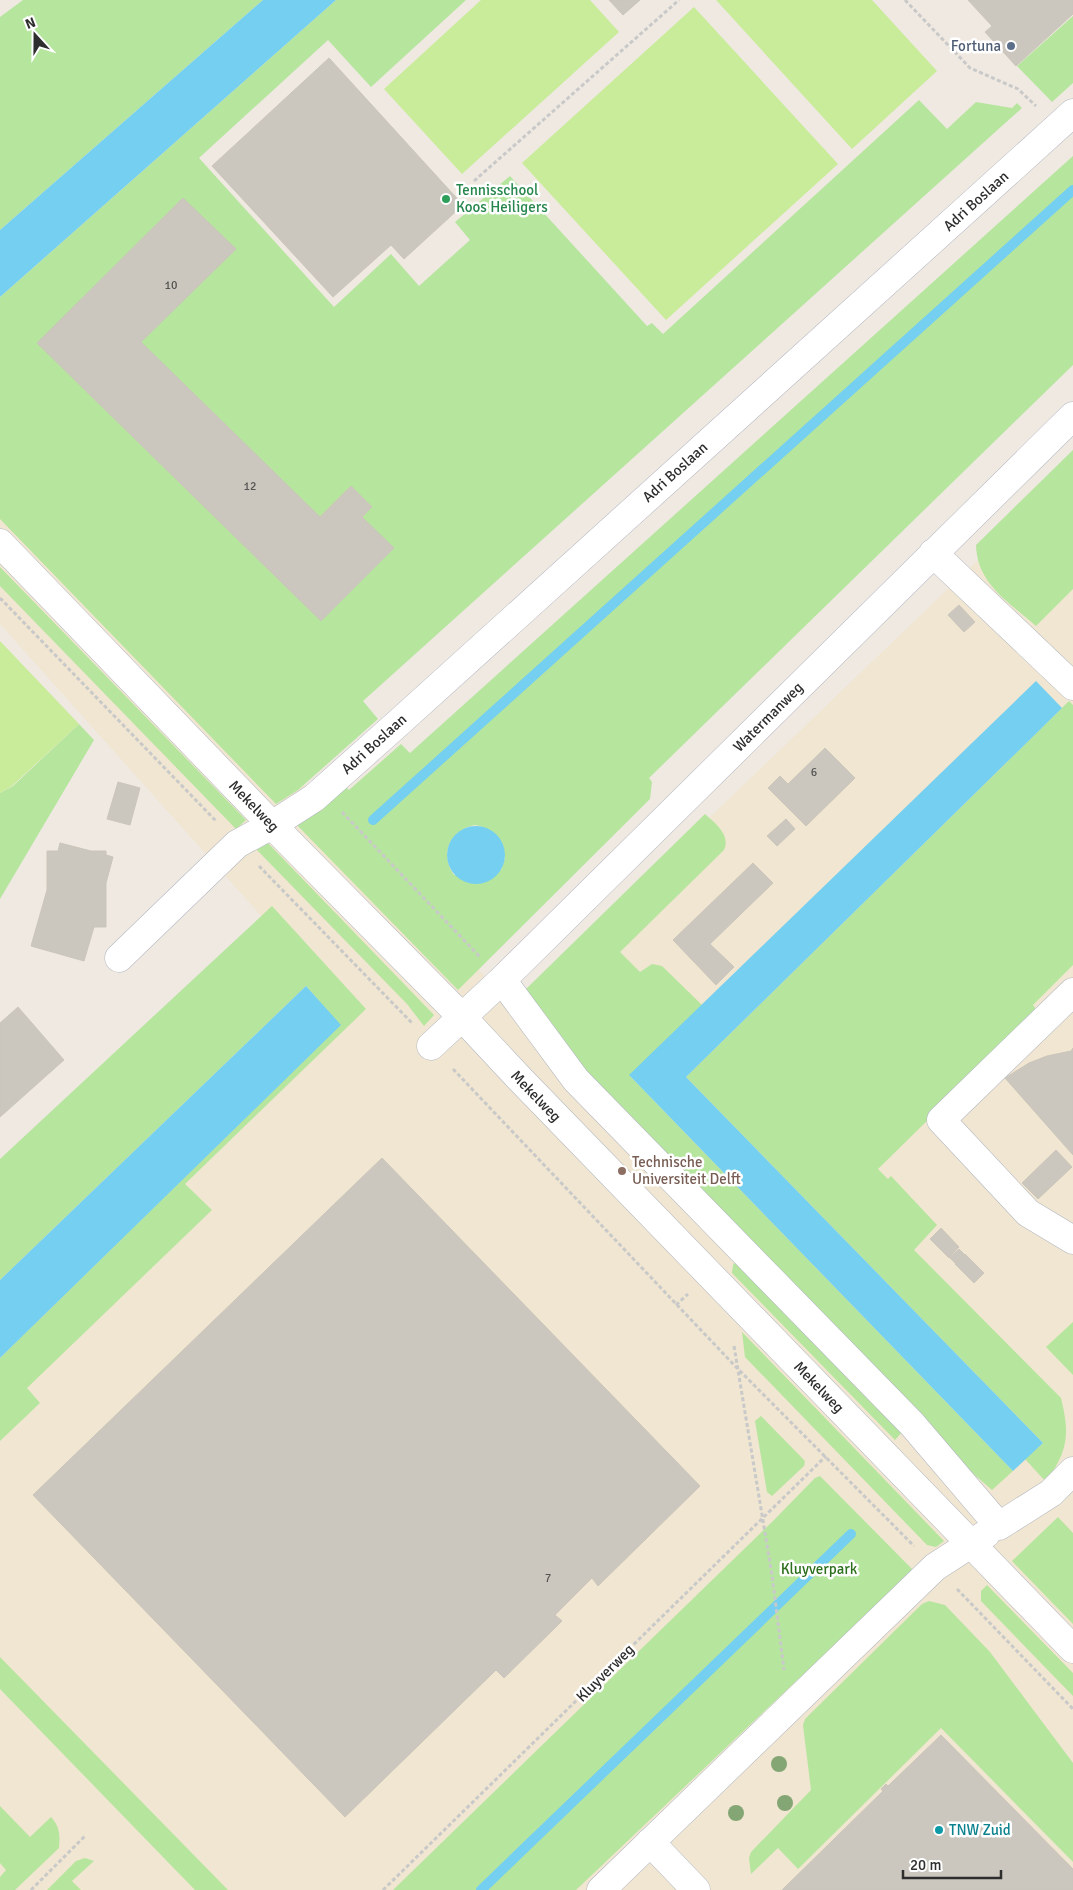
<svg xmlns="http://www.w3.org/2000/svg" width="1073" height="1890" font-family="Signika,sans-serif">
<rect width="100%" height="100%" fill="#efe9e1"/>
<path fill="#f0e6d1" d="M0 461 513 1006 1073 469V1890H0V1335L341 1005 0 624Z"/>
<path fill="#b6e59e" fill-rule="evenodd" d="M23 0H263L0 230V17Z
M336 0H466L371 87 328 40 199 158 334 307 391 254 419 286 470 240 455 222 510 176 647 326 652 323 663 334 919 100 947 129 976 102 1012 108 1017 103 1022 108 363 701 378 719 298 790 276 804 0 519V297Z
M1073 16V83L1052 102 1017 66Z
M1073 156V365L649 778 652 782 650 799 458 990 293 821 343 784 349 790 401 744 410 753ZM475 825 483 827 503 845 505 858 501 870 454 875C439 854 450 830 475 825Z
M1073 450V589L1036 626C1009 602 977 584 976 545Z
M0 567 246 820 236 829 0 586Z
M1069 701 1073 705V965L1033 1005 1038 1012 878 1169 888 1179 891 1176 937 1225 914 1250 1061 1398C1070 1435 1068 1450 1046 1482L1025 1459 1043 1443 686 1077Z
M79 724 94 740 0 899V793L13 786Z
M705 814C715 823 731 835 724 850L620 952 640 972 652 964 662 966 702 1005 630 1076 1013 1471 992 1490 969 1470 588 1077 525 990Z
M265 840 434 1015 424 1026 407 1004 256 849Z
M272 906 366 1009 185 1184 212 1210 27 1388 40 1403 0 1441V1358L340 1025 306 986 0 1280V1159Z
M738 1259 903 1431 895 1440 732 1273 733 1265Z
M1073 1322V1375L1046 1347Z
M742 1332 944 1541 936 1547 927 1545 745 1357Z
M761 1416 805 1461 804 1466 772 1496 767 1492 755 1421Z
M820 1476 913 1570 576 1890H393L774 1520 815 1478Z
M1058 1517 1073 1533V1624L1012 1561Z
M987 1585 1073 1673V1696L981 1601V1591Z
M929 1601 945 1605 990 1652 1073 1763V1862L941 1728 798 1869 778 1848 751 1874 749 1858 751 1852 811 1790 803 1725 805 1719 922 1604Z
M0 1657 228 1890H195L0 1689Z
M0 1806 30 1837 51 1817C60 1827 60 1835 59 1848L15 1890H0V1877L6 1870 0 1863Z
M85 1858 94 1861 72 1881 81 1890H47L76 1861Z"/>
<path fill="#c9ec9a" d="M481 0H590L619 32 462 174 384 89Z
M716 0H872L937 71 852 149Z
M694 7 838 164 666 320 522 163Z
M0 641 79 724 12 786 0 793Z"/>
<path fill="#75cff0" d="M263 0H336L0 297V230Z
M1036 681 1062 708 686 1077 1043 1443 1013 1471 629 1075Z
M447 855a29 29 0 1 1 58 0a29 29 0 1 1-58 0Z
M306 986 341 1025 0 1358V1280Z"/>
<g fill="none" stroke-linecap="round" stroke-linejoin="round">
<path stroke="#75cff0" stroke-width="10" d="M373 820 1073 190
M481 1890 851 1534"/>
</g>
<path fill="#cbc7bf" stroke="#cbc5ba" d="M609 0H640L623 15Z
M968 0H1073V14L1016 66 985 32 992 26Z
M329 58 463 205 404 259 391 245 333 297 212 166Z
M183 198 236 249 141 342 320 517 351 486 372 507 362 517 394 548 321 621 37 343Z
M959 605 975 622 964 632 948 615Z
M825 748 855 778 806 826 768 788 780 776 788 784Z
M118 782 140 788 130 825 107 819Z
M786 819 795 829 777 846 767 836Z
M60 843 91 851H106V855L113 857 106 883V927H94L84 961 31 946 47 890V851H58Z
M753 863 773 883 710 944 734 967 716 985 673 940Z
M18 1007 64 1060 0 1117V1023Z
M1073 1048V1155L1005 1078 1029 1063 1047 1056 1071 1051Z
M1056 1150 1072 1167 1038 1199 1022 1183Z
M382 1158 700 1486 598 1586 592 1578 555 1615 562 1621 504 1678 496 1670 345 1817 33 1495Z
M941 1228 959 1247 949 1258 930 1239Z
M959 1249 964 1254 955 1263 950 1258Z
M965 1254 984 1273 974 1283 955 1264Z
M941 1735 1073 1869V1890H782L883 1791 881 1789 886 1784 888 1786Z"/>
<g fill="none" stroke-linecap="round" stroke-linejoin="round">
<defs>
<path id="minor" d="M0 543 272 825 462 1017 520 1079 1073 1649
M933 553 1073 686
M119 958 237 844 272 825 314 798 396 725 1073 113
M502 980 576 1080 912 1424 999 1526 1051 1493 1073 1471
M1073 992 941 1120 1028 1213 1073 1240
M431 1046 502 980 1073 416
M650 1842 696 1890
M601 1890 935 1567 986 1534"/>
</defs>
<use href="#minor" stroke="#b4b7c1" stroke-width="29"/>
<path stroke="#c9c9c9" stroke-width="3" stroke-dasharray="4 2.5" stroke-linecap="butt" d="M905 0 970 68 1018 89 1036 106
M474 181 679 0
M0 598 217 822
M342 812 481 958
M259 866 412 1023
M453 1069 736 1367 914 1546
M676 1305 688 1294
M734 1346 772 1575 784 1670
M957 1589 1073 1709
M31 1890 85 1836
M383 1890 826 1456"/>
<use href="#minor" stroke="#fff" stroke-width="28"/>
</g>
<g fill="#84a574">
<circle cx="779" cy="1764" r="8"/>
<circle cx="785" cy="1803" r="8"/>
<circle cx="736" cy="1813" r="8"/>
</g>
<circle fill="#5c6f8a" stroke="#fff" stroke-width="2" cx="1011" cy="46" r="5"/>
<circle fill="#2e9e5b" stroke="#fff" stroke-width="2" cx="446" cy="199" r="5"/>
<circle fill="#8d6e63" stroke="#fff" stroke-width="2" cx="622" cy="1171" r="5"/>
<circle fill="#0f9aa8" stroke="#fff" stroke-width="2" cx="939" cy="1830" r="5"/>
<g text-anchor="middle" stroke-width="5" stroke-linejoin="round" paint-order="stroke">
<g font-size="12" fill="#555452">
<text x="171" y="289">10</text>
<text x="250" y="490">12</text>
<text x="814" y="776">6</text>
<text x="548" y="1582">7</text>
</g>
<g font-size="15" fill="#4e5e75" stroke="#fff" text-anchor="end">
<text x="1001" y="51">Fortuna</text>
</g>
<g font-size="15" fill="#27864d" stroke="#fff" text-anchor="start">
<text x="456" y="195">Tennisschool<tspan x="456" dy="17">Koos Heiligers</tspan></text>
</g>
<g font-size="15" fill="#2e2e2e" stroke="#fff">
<text transform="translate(976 201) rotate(-42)" y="5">Adri Boslaan</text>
<text transform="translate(675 472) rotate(-42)" y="5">Adri Boslaan</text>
<text transform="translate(768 717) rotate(-45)" y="5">Watermanweg</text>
<text transform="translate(374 744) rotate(-42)" y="5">Adri Boslaan</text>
<text transform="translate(254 806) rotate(46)" y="5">Mekelweg</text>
<text transform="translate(536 1096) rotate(46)" y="5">Mekelweg</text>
<text transform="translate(819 1387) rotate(46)" y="5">Mekelweg</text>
<text transform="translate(605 1673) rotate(-45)" y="5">Kluyverweg</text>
</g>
<g font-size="15" fill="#785e54" stroke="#fff" text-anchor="start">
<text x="632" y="1167">Technische<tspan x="632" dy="17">Universiteit Delft</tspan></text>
</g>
<g font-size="15" fill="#2c6e1b" stroke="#fff">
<text x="819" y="1574">Kluyverpark</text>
</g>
<g font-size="15" fill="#0d838f" stroke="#fff" text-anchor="start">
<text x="949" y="1835">TNW Zuid</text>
</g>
</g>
<g transform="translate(35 35) rotate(339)" stroke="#ffffff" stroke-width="4" paint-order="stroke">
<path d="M0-4L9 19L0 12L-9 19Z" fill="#2e2e2e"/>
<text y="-8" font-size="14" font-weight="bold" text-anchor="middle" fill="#2e2e2e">N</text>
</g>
<path d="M903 1870v8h98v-8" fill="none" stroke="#2e2e2e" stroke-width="2.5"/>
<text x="910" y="1870" font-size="15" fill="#2e2e2e" stroke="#ffffff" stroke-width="4" paint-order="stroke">20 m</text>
</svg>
